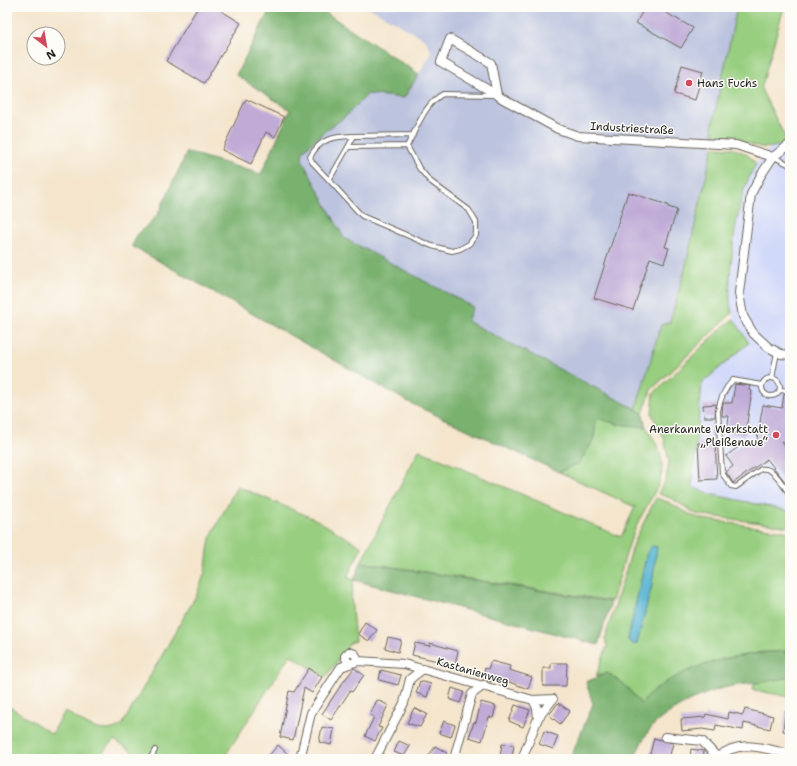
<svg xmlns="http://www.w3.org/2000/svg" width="797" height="766" font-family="'Shantell Sans',sans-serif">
<rect width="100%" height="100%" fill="#fdfcf7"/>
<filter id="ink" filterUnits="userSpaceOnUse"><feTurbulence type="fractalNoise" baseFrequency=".025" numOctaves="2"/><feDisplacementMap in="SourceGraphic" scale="8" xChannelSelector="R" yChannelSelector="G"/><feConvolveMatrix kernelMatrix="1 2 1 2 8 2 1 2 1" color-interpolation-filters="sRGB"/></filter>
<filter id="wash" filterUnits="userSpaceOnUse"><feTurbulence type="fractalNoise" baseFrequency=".012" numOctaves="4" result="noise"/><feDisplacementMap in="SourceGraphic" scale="16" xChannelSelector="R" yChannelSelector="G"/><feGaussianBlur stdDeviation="0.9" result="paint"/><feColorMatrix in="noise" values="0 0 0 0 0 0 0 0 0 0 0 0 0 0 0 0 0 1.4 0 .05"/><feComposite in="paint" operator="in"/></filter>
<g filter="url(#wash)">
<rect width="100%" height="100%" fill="#f4e5cc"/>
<path fill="#d1d9f9" d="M790 132V511L714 495 692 488 702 383 749 343 734 319 731 309 729 290 738 209 745 186 756 164 769 149 779 146 787 141 783 134Z"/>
<path fill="#bbc3de" d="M368 7H737L712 127 714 136 711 159 684 273 670 322 661 326 636 409 467 321 472 306 344 238 302 160 303 151 324 132 346 116 368 94 404 98 432 53 425 39Z"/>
<path fill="#97ce7f" stroke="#5a754e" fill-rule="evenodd" d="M737 7H784L761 89 787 141C760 159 744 134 714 136L712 127Z
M713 147C730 147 746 149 756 164 752 172 748 179 745 187 736 212 725 288 732 313L651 390 643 414 636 409 661 325 670 322 684 273Z
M734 319 749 343 702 383 692 487 714 495 790 511V527L696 514 671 498 658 494 666 479 669 462 664 438 652 414 654 393 725 325Z
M597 418 617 424 646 427C679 474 654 486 635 529 625 552 620 578 612 601L361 562 419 450 621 537 635 507 559 472 579 463 593 441Z
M237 486 317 520 362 547 347 577 354 580 351 597 355 641 350 643 326 677 290 655 223 759H144L114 740 96 759H7V705L52 734 65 711C83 722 101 738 122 725L197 594 205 572 210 538Z
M656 498 668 502 693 516 703 519 790 532V651L763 652 721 659 655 690 641 704 624 684 607 673 596 676 607 646 605 638 635 540ZM652 546V585L637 643 635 645 628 640 647 552Z
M790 677V697L753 690 754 683Z"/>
<path fill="#79b16e" stroke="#4a6645" d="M271 7H317L419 74 404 98 368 94 346 116 324 132 303 151 302 160 344 238 473 307 467 321 636 409 643 414 646 427 617 424 597 418 593 441 579 463 559 472 412 404 132 246 137 235 158 214 187 152 261 174 290 110 236 75Z
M361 562 611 602 598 645 354 580Z
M790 651V677C771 682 752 683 733 686 710 689 667 710 652 727 645 735 638 749 634 759H570L593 704 586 682 607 673 624 684 641 704C646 699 650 693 656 689 694 661 744 653 790 651Z"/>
<path fill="#55b4d3" stroke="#386878" d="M652 546 657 547 652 585 637 643 634 645 628 640 647 552Z"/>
<g id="blocks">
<path fill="#c0abd7" d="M198 7H215L241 23 204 83 166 61Z
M645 7H656L693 28 681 48 636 23Z
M682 65 703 71 695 100 674 94Z
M246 99 284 117 275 137 266 132 251 164 222 150Z
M628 192 668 205V207L677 210 665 247 669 248 664 263 650 258 633 310 594 298Z
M735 384 750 386 749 390 752 391 745 435 727 432 729 416H722L723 403H732Z
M784 394H790V443L781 441 790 453V488L767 459 733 483 726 472 733 466 726 456 744 443 756 445 763 405 782 408Z
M716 404 715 417H704L703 405Z
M715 442 717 479 700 480 698 443Z
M365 622 377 630 369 641 358 634Z
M388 637 401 640 398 652 385 648Z
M415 643 430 646V643L458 651 455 665 412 655Z
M491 661 510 666 509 670 532 677 528 689 493 676 491 682 482 679 485 668 488 669Z
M551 663H567L566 686H543V668H551Z
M309 668 322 677 312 693 304 688 293 740 280 737 289 691 294 692Z
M354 668 364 675 352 692 350 691 331 720 322 714 341 685Z
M381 670 401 675 398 685 379 680Z
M420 681 431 684 427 697 416 693Z
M452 688 464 692 460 703 449 699Z
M377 700 388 705 378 727 382 728 375 741 365 736 374 717 370 715Z
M481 702 496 706 493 718 489 717 482 741 469 737 474 722 476 723Z
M558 703 570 711 560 724 549 715Z
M515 705 530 710 523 727 509 721Z
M414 708 427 714 420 727 407 723Z
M745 709 773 716 770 729 744 723 743 730 716 725 715 731 702 729 682 731 681 719 705 717 706 714 728 719 729 712 743 715Z
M786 711H790V733L783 731Z
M444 721 455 725 451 737 439 733Z
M322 727 334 729 331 745 319 742Z
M544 731 558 736 553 749 539 744Z
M654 738 673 743 669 759 649 758Z
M399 741 410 746 404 756 394 752Z
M502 744 514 745 512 758 500 756Z
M278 745 288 754 283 759H266Z
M435 746 447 753 443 759H427Z
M691 749 704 751 703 759H690Z"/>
</g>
</g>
<g filter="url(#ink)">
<use href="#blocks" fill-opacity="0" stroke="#68625a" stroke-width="1"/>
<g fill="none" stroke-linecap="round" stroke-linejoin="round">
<defs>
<path id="lane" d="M407 146 419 168 430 181 469 210 476 222V235L469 244 460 249 452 251 432 246 362 216 329 180 348 147 407 146C417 128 425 103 443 94L494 95
M348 147 354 136 413 135
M774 157 790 165
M329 180 312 162 310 157C321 137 334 137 354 136
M762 387a9 9 0 1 1 18 0a9 9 0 1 1-18 0Z
M772 378 777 352
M762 385 733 380C724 389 720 399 718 411L722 473 731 486 736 487 761 469C774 467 781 483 788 492H790
M780 390 790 391
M150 759 155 750"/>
<path id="street" d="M497 95 491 63 450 39 441 62 497 95 503 99 558 129 578 136 736 145 773 157
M790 144 773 157 761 175 751 194 739 293 743 316 753 333 768 347 781 354 790 355
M348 663 345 656 349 652 355 654 358 661
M538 718 553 699
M665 737 702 741 717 757
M300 759 311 713 341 667 358 661 404 664 533 700 553 699
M375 759 404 703 410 679 423 669
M454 759 472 694 484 685
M522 759 538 718 537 708 533 700
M715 759C740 738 761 748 790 754"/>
</defs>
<use href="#lane" stroke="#68625a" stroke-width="6"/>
<use href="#street" stroke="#68625a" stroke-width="10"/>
<use href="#lane" stroke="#fff" stroke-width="4"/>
<use href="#street" stroke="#fff" stroke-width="8"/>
</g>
</g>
<g fill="#d1495b" stroke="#fdfcf7" stroke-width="1.5">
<circle cx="689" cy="83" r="4"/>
<circle cx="776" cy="435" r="4"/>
</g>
<g text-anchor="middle" stroke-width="3" stroke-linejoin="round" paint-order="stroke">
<g font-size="11" fill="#1c1c1c" stroke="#fdfcf7" text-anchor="start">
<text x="697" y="87">Hans Fuchs</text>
<text x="768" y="433" text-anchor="end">Anerkannte Werkstatt<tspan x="768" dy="13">„Pleißenaue“</tspan></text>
</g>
<g font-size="11" fill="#1c1c1c" stroke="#fdfcf7">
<text transform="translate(632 128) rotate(3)" y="4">Industriestraße</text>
<text transform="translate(473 671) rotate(16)" y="4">Kastanienweg</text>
</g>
</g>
<rect width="797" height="766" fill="none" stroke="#fdfcf7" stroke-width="24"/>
<g transform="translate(46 46) rotate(149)"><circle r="19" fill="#fdfcf7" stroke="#a3a29f"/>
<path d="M0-3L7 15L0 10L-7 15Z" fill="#d1495b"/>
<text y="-6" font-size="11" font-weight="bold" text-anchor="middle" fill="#1c1c1c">N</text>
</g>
</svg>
